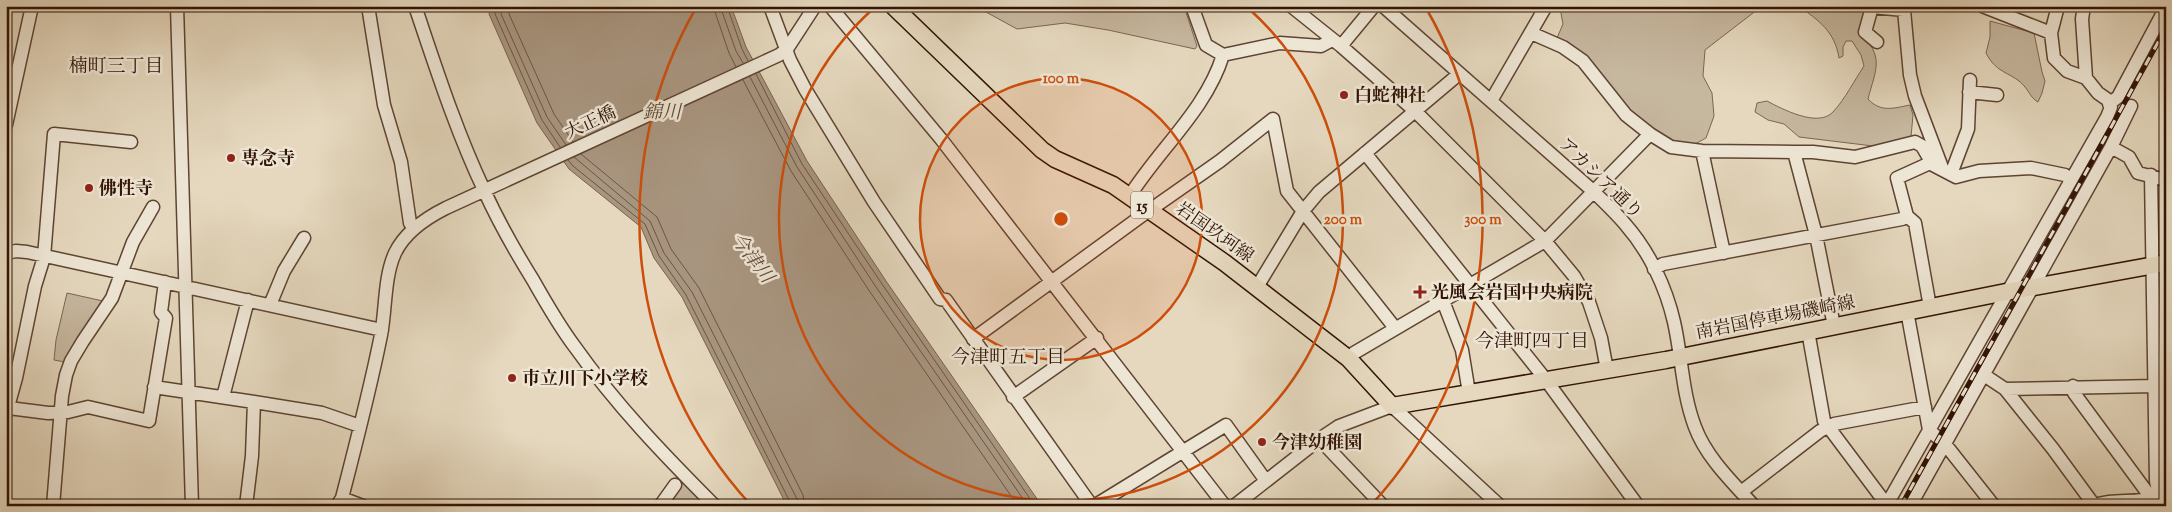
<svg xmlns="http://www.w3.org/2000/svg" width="2172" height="512" font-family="'Sorts Mill Goudy','Noto Serif JP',serif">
<rect width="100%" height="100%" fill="#e5d8be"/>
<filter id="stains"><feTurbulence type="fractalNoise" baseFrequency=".004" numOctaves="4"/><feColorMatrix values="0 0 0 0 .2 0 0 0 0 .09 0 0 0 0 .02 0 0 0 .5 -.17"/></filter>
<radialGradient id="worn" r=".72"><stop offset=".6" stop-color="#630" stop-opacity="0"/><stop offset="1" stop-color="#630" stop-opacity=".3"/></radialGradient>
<path fill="#c6b79f" stroke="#7c6552" d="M975 6H1184L1197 46 1195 49 1108 30 1065 23 1017 29Z
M1561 6H1762L1705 50 1703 76 1712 93 1714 116 1706 138C1702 140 1696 144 1692 145 1656 151 1582 63 1557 38L1563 24 1560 8Z
M1798 6H1867L1859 32C1885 57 1876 68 1868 99 1881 113 1894 108 1910 105L1913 115 1911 137 1873 146 1799 137 1784 124 1768 120 1755 112 1757 103 1767 101C1782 109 1818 128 1833 112 1845 99 1854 81 1864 66L1861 55 1852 41H1846L1843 47V56L1839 58C1835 32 1819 20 1798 6Z
M1990 21 2034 33 2042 72 2045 81 2042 93 2038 102C2031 98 2030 93 2025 87 2013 72 1997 75 1986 53L1990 37Z
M67 293 103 301 74 343 65 362 54 360 56 340Z
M683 481 709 506H666Z"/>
<path fill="#a8957f" stroke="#78614e" d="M492 6H731L746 47 807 161 886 281 1042 506H787L682 297 654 258 641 227 569 169 537 123 489 14Z"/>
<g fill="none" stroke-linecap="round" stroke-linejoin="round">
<path stroke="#6c5442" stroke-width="1" d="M496 6 495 14 542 120 560 147
M502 6 501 14 547 117 566 145
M510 6 509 14 554 114 573 142
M713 6 729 53 736 67
M720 6 736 51 743 63
M727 6 742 49 748 61
M756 74 802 164 882 284 1035 506
M750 77 797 167 876 287 1028 506
M743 80 791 171 870 292 1018 506
M581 154 657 217 671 249 699 288 803 495 805 506
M574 157 650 221 664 253 692 292 797 499 798 506
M568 160 573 166 645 224 659 256 686 295 792 506"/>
<defs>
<path id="minor" d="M177 6 192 506
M368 6 384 105 401 162 410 223 414 229
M415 6C436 68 456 131 484 190 498 221 515 251 533 280 546 303 559 326 575 347 616 405 665 456 715 506
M770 6 790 60 805 89 874 202 940 299 946 300 1092 506
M830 6 941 139 1225 506
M1192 6 1206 45 1223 55 1280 43 1321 46 1332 40
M1291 6 1341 46 1414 110 1545 241 1574 276 1589 302 1601 338 1607 370
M1383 6 1593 191C1604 202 1615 212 1625 224 1649 251 1666 287 1674 322 1682 357 1682 393 1695 427 1706 457 1732 482 1754 506
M2084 6 2082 19 2086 78
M1531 33 1563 47 1583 61 1626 115 1650 134
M2051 33 2058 6
M1877 42 1865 32 1872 7 1904 10 1910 75 1915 96 1943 170
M1341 46 1374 6
M1969 92 1997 95
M1491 101 1546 6
M2109 104 2118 97 2166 7
M6 125 32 6
M2111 147 2129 157 2138 173 2166 180
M1702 151 1724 253
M1794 152H1813L1855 157 1915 142 1922 146 1933 165 1956 177 1979 171 2031 168 2065 175 2071 180
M1365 153 1546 380 1638 506
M1951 174 1968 129 1970 80
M2151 175 2156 481 2159 496 2166 505
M1129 197C1159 149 1206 110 1223 55
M1907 216 1897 178 1930 163
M6 253 16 251 27 252 382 330
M1654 269 1663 264 1902 219 1907 216 1915 223 1930 307
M1257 287 1303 211 1319 192 1459 74
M1443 301 1462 350 1469 393
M270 305 284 271 304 238
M1907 311 1929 430 1945 444 1994 506
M1808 331 1824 421 1887 505
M973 339 1140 217 1220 161 1273 119 1287 191 1395 328
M1349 359 1354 353 1545 241 1650 134 1671 147 1702 151 1794 152 1816 235 1834 326
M1984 375 2005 389 2053 449 2094 505
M2073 386 2074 393 2152 499
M154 387 254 402 252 456 246 506
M2005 389 2155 386
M223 397 248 300
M1013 397 1097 338
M254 402 322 413 360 426
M9 408 48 413 68 412 88 407 149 421 166 318 161 312 165 282
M6 414 16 378 35 286 44 257 54 134 131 142
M1321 438 1327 447 1383 506
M1741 492 1820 431 1834 424 1925 407
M342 498 363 506
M53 506 62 396 66 375 71 361 83 341 112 298 133 242 153 207
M337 506 342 498C356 444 370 390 381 335 386 309 384 277 395 253 405 232 426 218 446 208L779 55 787 49 815 6
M660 506 675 485
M1094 506 1226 425 1266 481
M1234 506 1321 438 1339 426 1392 406 1500 506
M1886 506 2107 117 2111 107 2108 100 2098 93 2086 78 2067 71 2054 58 2051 33 1982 6
M1910 506 2111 147 2131 106
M2093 506C2114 497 2135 505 2159 496"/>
<path id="major" d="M893 6 1042 150 1055 159 1113 185 1225 263 1349 359 1392 406 1666 360 2006 292 2166 263"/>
</defs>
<use href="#minor" stroke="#5e4433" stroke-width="15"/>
<use href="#major" stroke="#311305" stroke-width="19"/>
<use href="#minor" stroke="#eee6d5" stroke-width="12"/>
<use href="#major" stroke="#e5d8be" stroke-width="16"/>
<defs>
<path id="rail" d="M1901 506 2166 28"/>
</defs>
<use href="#rail" stroke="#311305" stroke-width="5"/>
<use href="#rail" stroke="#eee6d5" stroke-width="3" stroke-dasharray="9" stroke-linecap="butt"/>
</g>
<circle cx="1061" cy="219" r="141" fill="#cd4e0b" fill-opacity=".12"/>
<g fill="none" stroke="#cd4e0b" stroke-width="2.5">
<circle cx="1061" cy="219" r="141"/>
<path d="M1248 8A282 282 0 1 1 874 8"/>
<path d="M750 504A422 422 0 0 1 696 8M1426 8A422 422 0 0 1 1372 504"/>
</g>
<g fill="#8f2418" stroke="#eee6d5" stroke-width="2">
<circle cx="1344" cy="95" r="5"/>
<circle cx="231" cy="158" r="5"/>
<circle cx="89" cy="188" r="5"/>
<path d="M1417.5 284.5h5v5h5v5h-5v5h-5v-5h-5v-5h5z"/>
<circle cx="512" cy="378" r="5"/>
<circle cx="1262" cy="442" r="5"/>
</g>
<g text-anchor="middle" stroke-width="5" stroke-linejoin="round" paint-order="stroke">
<rect fill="#eee6d5" stroke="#6a5243" stroke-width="1" x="1131" y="191.5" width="22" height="27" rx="4"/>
<g font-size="16" font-weight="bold" fill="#311305">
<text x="1142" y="211">15</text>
</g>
<g font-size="18" font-weight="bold" fill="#311305" stroke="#eee6d5" text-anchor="start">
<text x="1354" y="101">白蛇神社</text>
<text x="241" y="164">専念寺</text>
<text x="99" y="194">佛性寺</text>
<text x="1431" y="298">光風会岩国中央病院</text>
<text x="522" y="384">市立川下小学校</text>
<text x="1272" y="448">今津幼稚園</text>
</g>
<g font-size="18" fill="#311305" stroke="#eee6d5">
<text transform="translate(590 122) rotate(-25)" y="6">大正橋</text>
<text transform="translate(1601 178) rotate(44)" y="6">アカシア通り</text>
<text transform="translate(1215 232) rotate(35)" y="6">岩国玖珂線</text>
<text transform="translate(1775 317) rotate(-11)" y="6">南岩国停車場磯崎線</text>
</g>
<g font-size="19" fill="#311305" stroke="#eee6d5">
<text x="116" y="72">楠町三丁目</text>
<text x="1532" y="347">今津町四丁目</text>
<text x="1008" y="363">今津町五丁目</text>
</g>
<g font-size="19" font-style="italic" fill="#614736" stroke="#eee6d5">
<text x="662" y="118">錦川</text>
<text transform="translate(753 257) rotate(53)" y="7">今津川</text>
</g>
</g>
<circle cx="1061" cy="219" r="8" fill="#cd4e0b" stroke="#eee6d5" stroke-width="2.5"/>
<g font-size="15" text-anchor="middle" font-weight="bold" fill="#cd4e0b" stroke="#eee6d5" stroke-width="5" stroke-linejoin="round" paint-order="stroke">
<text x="1061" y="83">100 m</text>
<text x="1343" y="224">200 m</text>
<text x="1483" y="224">300 m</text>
</g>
<rect width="2172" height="512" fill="none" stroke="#e5d8be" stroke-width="25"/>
<rect x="8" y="8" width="2157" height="497" fill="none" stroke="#311305" stroke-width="2.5"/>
<rect x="12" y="12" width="2147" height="487" fill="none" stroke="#311305"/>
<rect width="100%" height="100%" filter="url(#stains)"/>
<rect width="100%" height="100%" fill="url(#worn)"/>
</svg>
